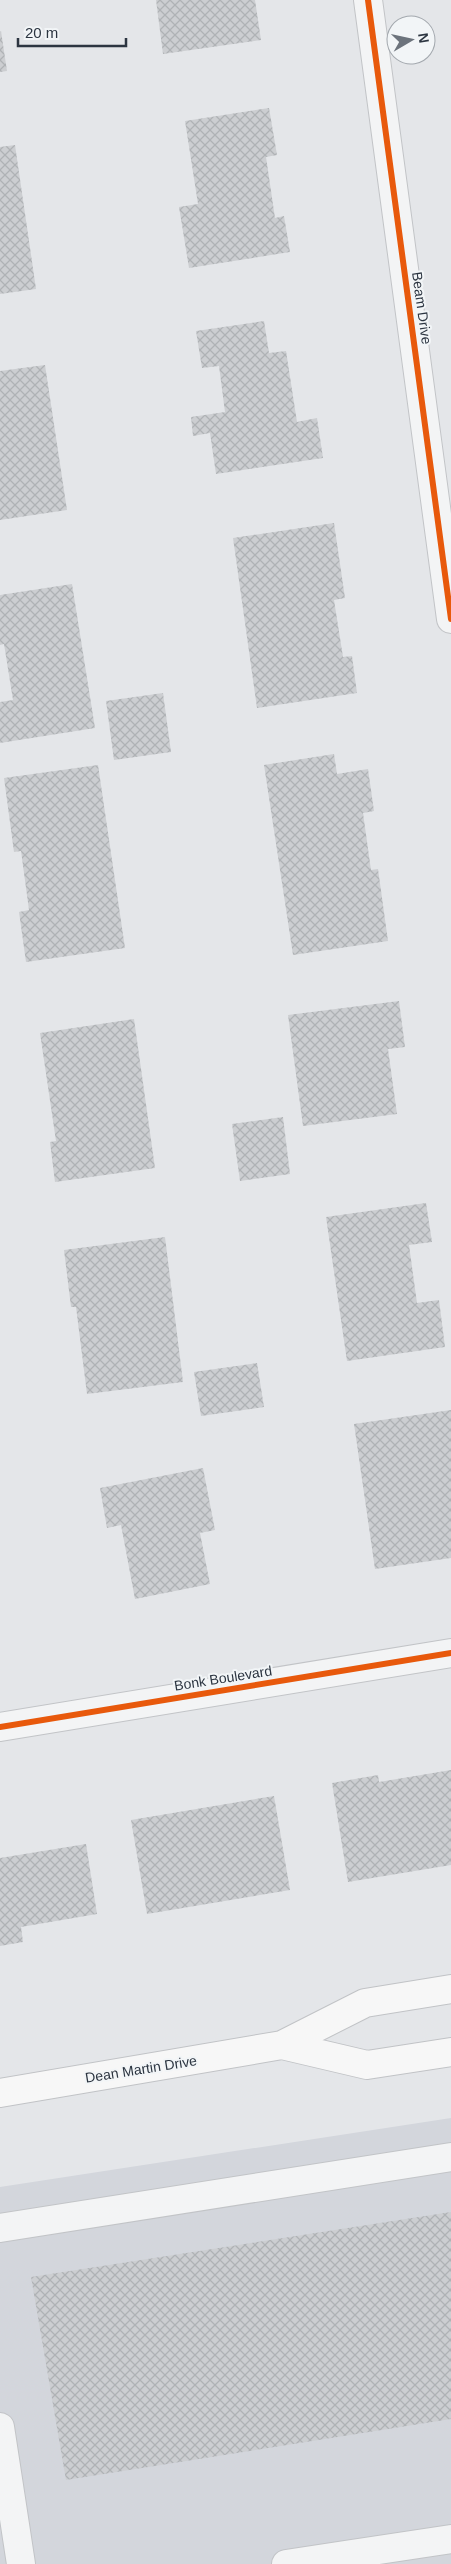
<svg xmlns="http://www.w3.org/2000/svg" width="451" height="2564" font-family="Arial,sans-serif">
<defs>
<pattern id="building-cross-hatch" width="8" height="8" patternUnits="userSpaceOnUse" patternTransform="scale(1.25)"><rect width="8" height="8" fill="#ccced1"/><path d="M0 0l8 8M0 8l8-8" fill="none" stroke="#afb2b5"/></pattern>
</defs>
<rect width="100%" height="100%" fill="#e4e6e9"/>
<path fill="#d3d6dc" d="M451 2118V2564H0V2187Z"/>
<path fill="url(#building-cross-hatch)" d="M156 0H255L261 40 163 54Z
M1 31 7 71 0 72V32Z
M269 108 277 155 266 157 275 218 284 216 290 252 189 268 179 207 198 204 185 121Z
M15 145 36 289 0 294V147Z
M264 321 269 353 286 351 297 422 317 418 323 458 216 474 210 433 193 436 191 417 225 412 219 366 202 368 196 331Z
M45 365 67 510 0 520V371Z
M334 523 345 598 334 600 343 657 352 656 357 693 257 708 233 538Z
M72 584 95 728 0 743V702L13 700 4 644 0 645V595Z
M163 693 171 752 114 760 106 701Z
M334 754 337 774 368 769 374 811 363 813 371 870 378 869 388 941 293 955 264 765Z
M98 765 125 948 26 962 19 912 29 910 21 851 14 852 4 778Z
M399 1001 405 1047 388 1049 397 1114 303 1126 288 1015Z
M134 1019 155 1168 55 1182 50 1142 56 1141 40 1033Z
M283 1117 290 1174 240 1181 232 1124Z
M426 1203 432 1242 409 1245 417 1303 439 1300 445 1347 347 1361 326 1217Z
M165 1237 183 1382 87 1394 76 1307H71L64 1250Z
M257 1363 264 1407 201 1416 194 1372Z
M451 1410V1558L375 1569 354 1424Z
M203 1468 215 1530 200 1533 210 1584 135 1599 121 1525 107 1528 100 1488Z
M451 1770V1865L348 1882 332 1783 378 1775 379 1782Z
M274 1796 290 1890 147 1914 131 1820Z
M86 1844 97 1914 21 1927 23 1942 0 1946V1858Z
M451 2212V2419L66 2480 31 2277Z"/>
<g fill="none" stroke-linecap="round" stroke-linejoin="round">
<defs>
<path id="minor" d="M368 0 451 619
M0 1727 451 1653
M0 2228 451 2157
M0 2427 21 2564
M286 2564 451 2539"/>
<path id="major" d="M282 2045 367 2065 451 2052
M0 2093 282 2045 365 2003 451 1989"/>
</defs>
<use href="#minor" stroke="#c2c4c7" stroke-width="30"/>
<use href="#major" stroke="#c1c3c6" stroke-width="30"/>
<use href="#minor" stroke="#f3f4f5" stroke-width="28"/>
<use href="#major" stroke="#f7f7f7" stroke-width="28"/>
<defs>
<path id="cycleway" d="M368 0 451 619
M0 1727 451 1653"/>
</defs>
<use href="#cycleway" stroke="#f2f5f7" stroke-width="9"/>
<use href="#cycleway" stroke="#e8590c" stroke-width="6"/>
</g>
<g text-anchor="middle" stroke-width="4" stroke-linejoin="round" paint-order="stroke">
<g font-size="14" fill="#2c3541" stroke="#f2f5f7">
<text transform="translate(422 308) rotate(82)" y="5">Beam Drive</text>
<text transform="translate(223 1678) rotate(-9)" y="5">Bonk Boulevard</text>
<text transform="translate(141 2069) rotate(-9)" y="5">Dean Martin Drive</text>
</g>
</g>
<g transform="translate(411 40) rotate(81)"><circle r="24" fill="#f2f5f7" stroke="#a3a8ae"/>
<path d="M0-4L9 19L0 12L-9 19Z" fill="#6c737c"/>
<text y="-8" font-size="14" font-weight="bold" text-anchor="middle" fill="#2c3541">N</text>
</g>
<path d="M18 38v8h108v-8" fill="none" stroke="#2c3541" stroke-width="2.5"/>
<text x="25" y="38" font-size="15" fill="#2c3541" stroke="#f2f5f7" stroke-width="4" paint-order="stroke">20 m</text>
</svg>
